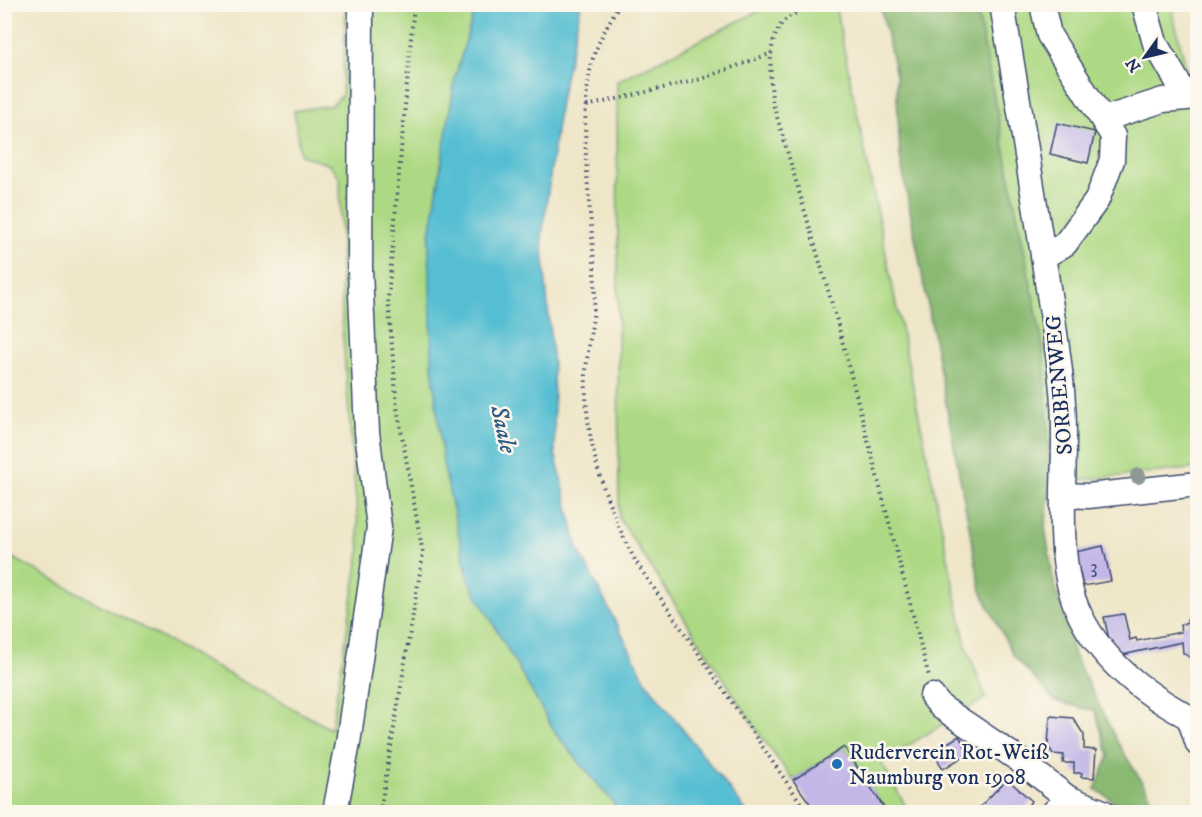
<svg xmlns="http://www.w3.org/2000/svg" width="1202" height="817" font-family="'IM FELL DW Pica',serif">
<rect width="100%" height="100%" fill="#fbf7ec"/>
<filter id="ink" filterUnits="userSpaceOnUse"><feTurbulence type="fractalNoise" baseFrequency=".0167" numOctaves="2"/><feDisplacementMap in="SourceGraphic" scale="12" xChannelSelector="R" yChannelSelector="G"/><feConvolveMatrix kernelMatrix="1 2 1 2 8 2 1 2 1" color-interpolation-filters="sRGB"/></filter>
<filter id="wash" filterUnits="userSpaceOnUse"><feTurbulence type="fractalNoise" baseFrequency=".008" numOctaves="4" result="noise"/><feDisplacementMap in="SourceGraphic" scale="24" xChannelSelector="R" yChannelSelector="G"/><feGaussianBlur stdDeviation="1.35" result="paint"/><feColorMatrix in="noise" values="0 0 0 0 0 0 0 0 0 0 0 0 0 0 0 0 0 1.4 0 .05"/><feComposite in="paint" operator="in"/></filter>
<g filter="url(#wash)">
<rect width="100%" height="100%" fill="#efe6c8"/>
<path fill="#aed984" stroke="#648471" stroke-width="1.5" d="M346 5H476L455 78 429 242 432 364 443 463 469 581 556 734 621 812H5L4 553 331 729 360 551 342 327 340 178 330 165 300 155 294 111 332 105 342 95Z
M771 5H835L966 646 986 698 881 762 909 812H887L844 747 793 780 762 738 619 518 617 81Z
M976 5H1193L1172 11 1197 110V468L1051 483 1043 346Z"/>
<path fill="#8ab972" stroke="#527468" stroke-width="1.5" d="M880 5H976L1043 346 1051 483 1045 527 1053 578 1074 655 1119 745 1151 797 1176 812H1131L1095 789 1109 756 1095 711 1055 701 1013 655 981 591 900 157 896 75Z"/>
<path fill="#55bed2" stroke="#387698" stroke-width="1.5" d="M476 5H581L560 101 542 237 553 366 555 453 578 549 647 683 747 812H621L556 734 469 581 443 463 432 364 429 242 455 78Z"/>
<g id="blocks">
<path fill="#c3b7e8" d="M1057 123 1095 132 1088 163 1050 154Z
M1103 546 1111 581 1083 586 1075 552Z
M1124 614 1130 640 1136 638 1137 641 1181 632 1180 625 1188 623 1187 619 1192 618 1195 629H1198V662L1183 653 1182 642 1113 657 1104 617Z
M1050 716 1073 718 1084 735V749L1096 750 1094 778 1081 777 1082 773H1074V763H1063L1064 755 1053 754 1048 746Z
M959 736 969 753 943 769 933 752Z
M844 747 887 812H816L793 780Z
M1007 779 1032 801 1021 812H975Z"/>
</g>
</g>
<g filter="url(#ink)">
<use href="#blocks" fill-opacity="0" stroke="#3b4a6e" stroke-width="1.5"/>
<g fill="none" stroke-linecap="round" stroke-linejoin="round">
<defs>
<path id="minor" d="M1002 4C1016 88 1030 171 1043 255 1050 304 1060 354 1063 403 1068 464 1053 551 1076 606 1098 660 1146 696 1198 722
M1042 4 1049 35 1113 136 1112 160 1097 200 1065 244 1043 257
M1144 4 1155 43 1187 98
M1104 119 1163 100 1198 97
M1065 495 1088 496 1198 484
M932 696 941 707 1015 757 1068 798
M1189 717 1198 744
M335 812 348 743 379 527 367 432 360 270 361 4
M1054 812 1068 798 1103 812"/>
</defs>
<use href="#minor" stroke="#3b4a6e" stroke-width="27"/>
<path stroke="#3b4a6e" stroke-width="4" stroke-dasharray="1.5 4.5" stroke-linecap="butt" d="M619 4C610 21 599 39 593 58 575 124 594 219 595 289 595 316 588 343 586 371 583 439 605 503 636 562L807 812
M811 4C803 10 790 15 783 22 766 43 771 75 772 100L836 317 929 677
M587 106 701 79 772 53
M380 812 423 554 397 407 388 298 414 4"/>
<use href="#minor" stroke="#fff" stroke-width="24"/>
</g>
<circle fill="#8f9993" cx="1138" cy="476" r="8"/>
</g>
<circle fill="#1f6fb2" stroke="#fbf7ec" stroke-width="2" cx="837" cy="764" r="6"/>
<g text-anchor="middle" stroke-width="5" stroke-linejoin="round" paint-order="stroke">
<g font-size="20" fill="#455180">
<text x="1094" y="573">3</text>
</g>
<g font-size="22" fill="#1b2f5e" stroke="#fbf7ec">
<text transform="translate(1058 385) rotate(-95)" y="8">SORBENWEG</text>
</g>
<g font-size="22" fill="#1b2f5e" stroke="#fbf7ec" text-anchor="start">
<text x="849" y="759">Ruderverein Rot-Weiß<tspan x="849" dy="25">Naumburg von 1908</tspan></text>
</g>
<g font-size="24" font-style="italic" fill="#2c5a81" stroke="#fbf7ec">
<text transform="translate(504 429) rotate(77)" y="8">Saale</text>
</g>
</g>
<rect width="1202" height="817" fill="none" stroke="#fbf7ec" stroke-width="24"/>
<g transform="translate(1145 57) rotate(236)" stroke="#fbf7ec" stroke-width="4.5" paint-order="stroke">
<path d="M0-4.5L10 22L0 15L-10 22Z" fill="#1b2f5e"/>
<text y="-9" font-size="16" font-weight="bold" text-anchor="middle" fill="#1b2f5e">N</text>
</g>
</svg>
